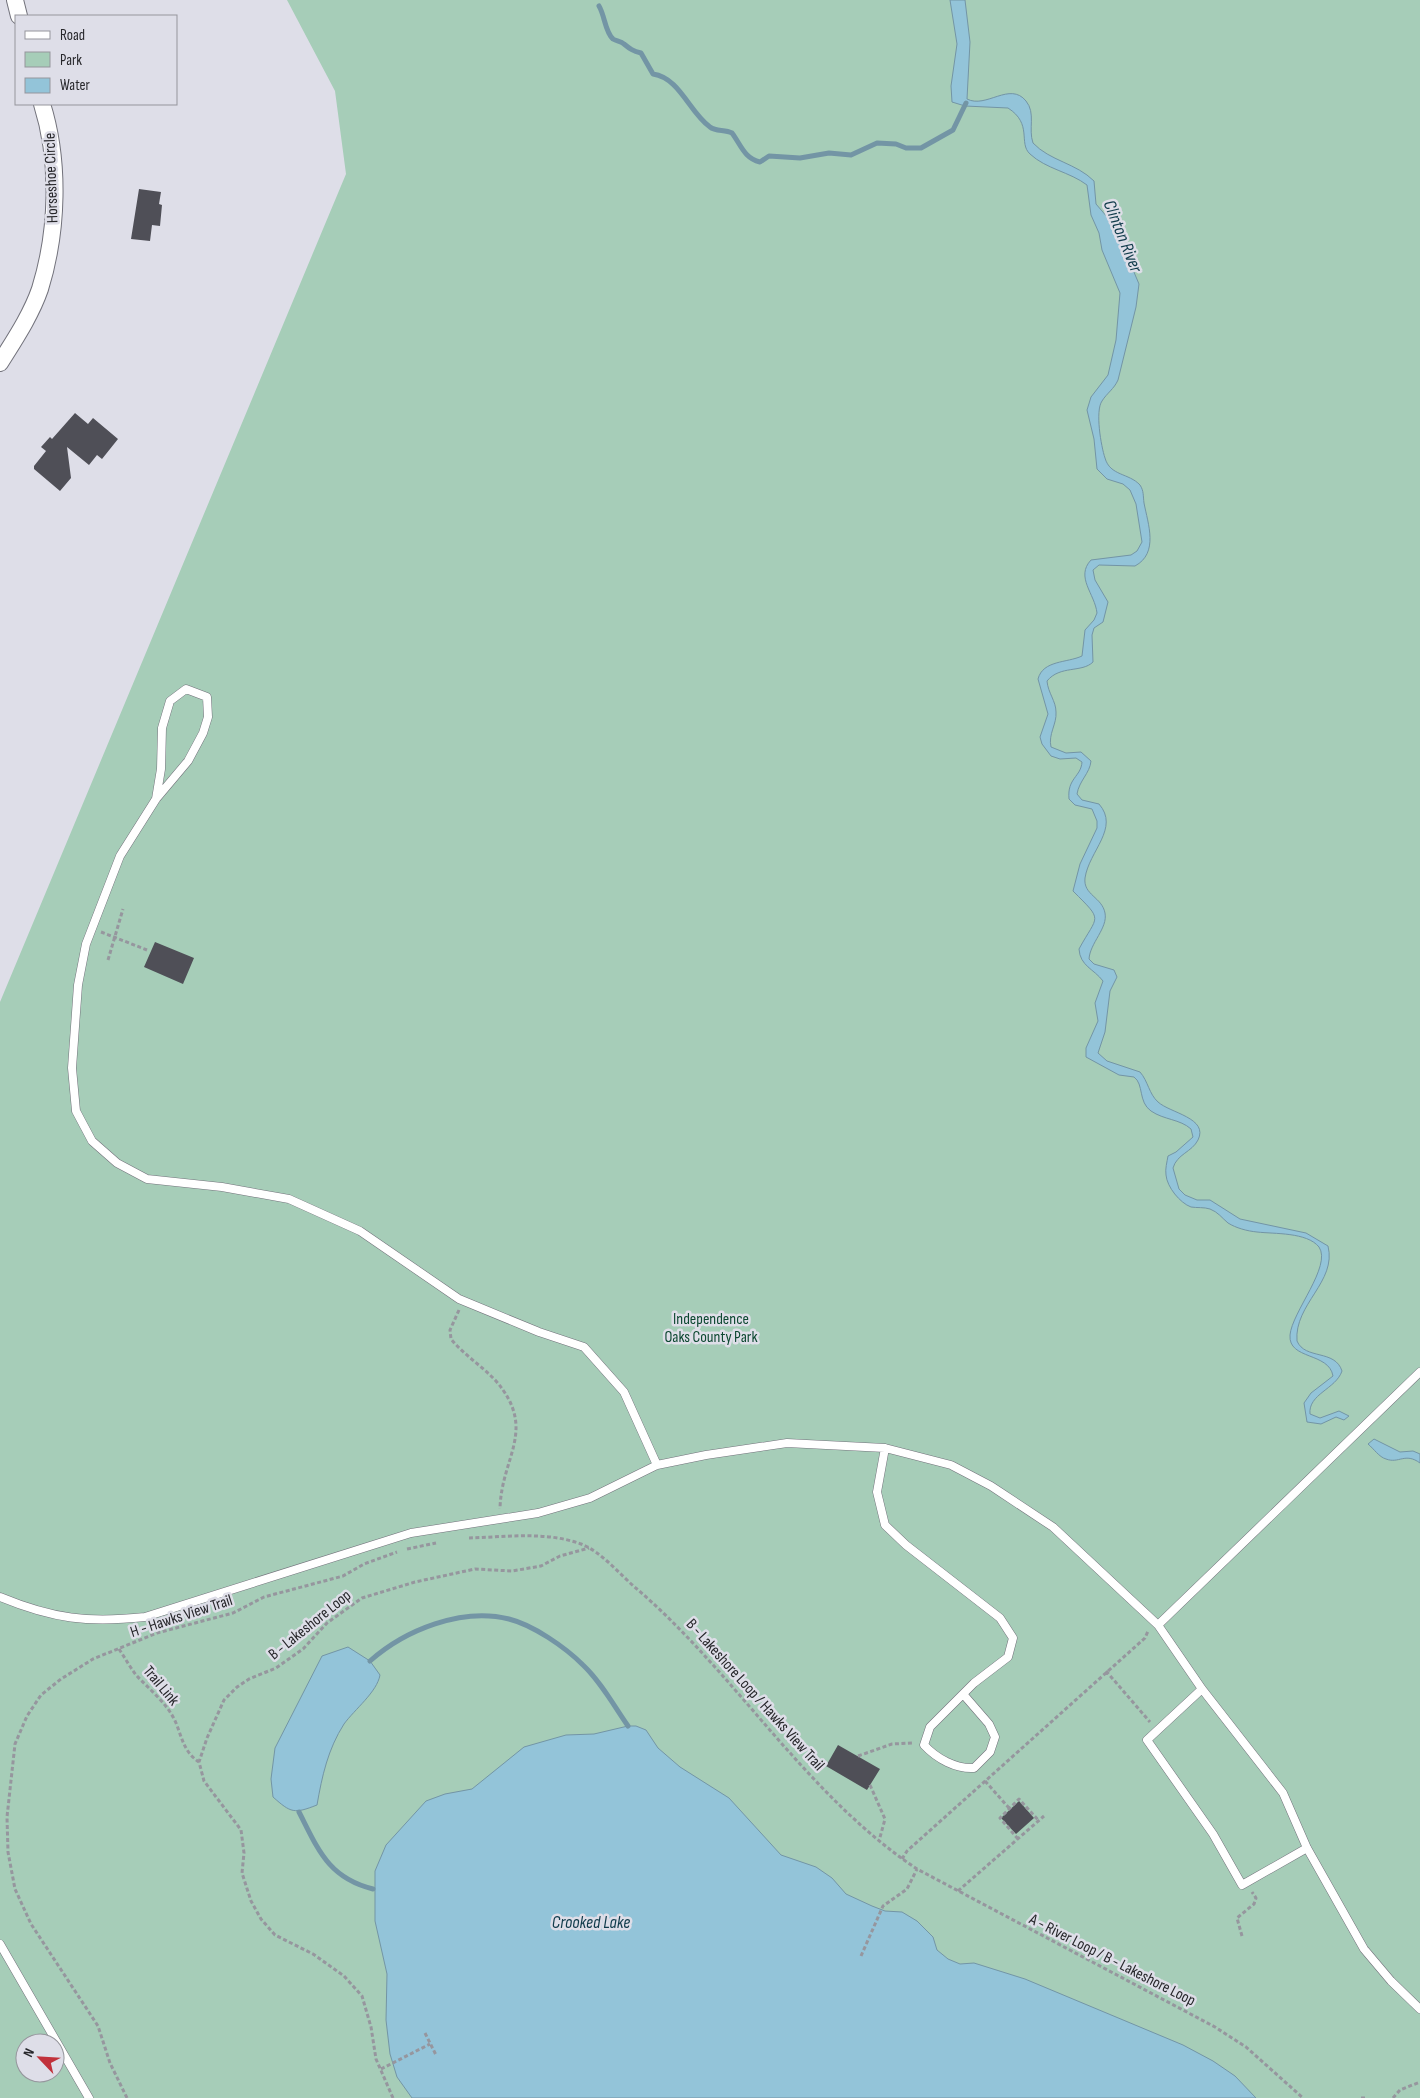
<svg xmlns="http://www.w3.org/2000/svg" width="1420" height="2098" font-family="'Sofia Sans Condensed',sans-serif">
<rect width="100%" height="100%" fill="#dedee8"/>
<path fill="#a6cdb8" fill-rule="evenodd" d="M287 0H1420V2098H0V1002L346 174 335 91ZM25 2043H55V2073H25Z"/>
<path fill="#93c4d9" stroke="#7395a5" d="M950 0H965L970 42 967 99C986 109 1010 81 1026 101 1036 113 1028 129 1033 143 1050 161 1076 163 1094 181L1096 204 1114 225 1139 284 1136 307 1118 380C1114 389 1107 393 1102 401 1095 411 1101 446 1105 458 1110 476 1129 473 1140 485 1144 491 1143 496 1144 503 1148 524 1159 553 1135 566L1099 565 1093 570 1095 580 1108 602 1103 622 1094 628 1092 635 1093 662C1082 673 1060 665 1047 681 1048 693 1056 701 1056 712 1057 724 1048 734 1051 747L1066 753 1081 752 1091 761C1090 773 1079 781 1077 794L1082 800 1099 804C1120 828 1089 851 1085 878 1083 895 1102 897 1105 913 1108 928 1090 943 1089 959L1094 964 1114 970 1117 977 1110 991 1105 1032 1098 1053 1107 1061 1140 1072C1148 1081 1149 1094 1158 1102 1170 1113 1209 1118 1198 1140 1192 1152 1177 1154 1173 1168L1179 1189 1185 1195 1197 1200H1210L1240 1219 1306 1233 1328 1246C1337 1282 1294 1304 1297 1341 1305 1360 1335 1349 1342 1371 1336 1389 1308 1394 1310 1414L1320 1418 1339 1411 1349 1416 1344 1420 1336 1417 1321 1424 1307 1422 1304 1403 1311 1393 1333 1376C1329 1352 1288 1360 1290 1335 1292 1312 1332 1266 1319 1247 1307 1232 1274 1234 1257 1232 1247 1231 1236 1228 1228 1223 1222 1218 1218 1212 1210 1209 1204 1207 1197 1208 1191 1207 1180 1203 1167 1187 1166 1175 1165 1169 1167 1162 1168 1156L1176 1152 1193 1137 1191 1129C1180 1119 1164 1120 1151 1111 1138 1102 1144 1084 1134 1077L1119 1075 1086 1057V1048L1098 1021 1095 1003 1103 981C1094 969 1080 966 1079 949 1098 914 1104 922 1073 891L1080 864 1097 828V821L1092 809 1075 805 1069 799C1067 778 1081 777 1082 762L1076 758 1060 759 1051 756 1042 744 1040 737 1048 714 1038 679C1043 660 1067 663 1082 656L1085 630 1094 620 1097 613C1095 594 1075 577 1091 560L1131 555 1137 551 1142 542 1136 504 1130 490 1123 484 1107 479 1097 469 1094 439 1087 410 1091 397 1108 375 1116 340 1120 293 1102 250 1099 233 1091 215 1087 185C1070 172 1046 169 1030 154 1018 143 1033 124 1008 108L965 106 952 102 951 86 957 44Z
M1374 1439 1400 1452 1413 1451 1420 1454V1463C1405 1452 1399 1464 1386 1459 1379 1457 1374 1449 1368 1444Z
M348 1647 370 1661 380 1675C377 1692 355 1709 344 1724 328 1749 322 1776 317 1805 294 1814 291 1813 273 1797L271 1779 275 1748 322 1656Z
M628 1726H636L646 1730 658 1748 680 1767 729 1798 781 1855 816 1867 832 1878 846 1894 872 1906 885 1911 902 1912 917 1921 933 1937 937 1950 948 1959 960 1964 974 1963 1025 1979 1183 2045 1213 2061 1235 2076 1256 2098H412L397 2077 390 2054 386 2020 387 1974 375 1921V1871L386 1845 426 1801 445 1794 472 1789 524 1747 566 1735 594 1734Z"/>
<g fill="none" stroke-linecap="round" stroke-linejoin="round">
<path stroke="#7395a5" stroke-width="5" d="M599 6C605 16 605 32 613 39 616 41 621 41 624 44 630 49 633 51 641 53L653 74C680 78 689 112 710 127 716 132 725 129 732 133 741 145 744 158 760 162L769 156 800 158 829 153 851 155 877 143 896 144 906 148H921L953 130 966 103
M370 1661C405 1630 462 1607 509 1619 533 1625 565 1647 583 1665 601 1682 614 1706 628 1726
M299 1812C318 1849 328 1878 373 1889"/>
</g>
<path fill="#4f4f57" d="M139 189 161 192 159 204 162 205 160 226 152 225 150 241 131 239Z
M75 413 88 424 93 418 118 439 102 459 97 455 89 465 67 447 71 478 60 491 34 469V466L46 451 41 447 50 437 52 439Z
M155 942 194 958 183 984 144 967Z
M838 1745 880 1769 867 1790 826 1766Z
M1019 1801 1034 1818 1016 1834 1001 1818Z"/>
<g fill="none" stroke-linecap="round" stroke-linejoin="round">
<defs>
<path id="service" d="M156 799 161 769 162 728 170 701 186 689 207 697 208 717 203 733 188 761 156 799 120 856 86 944 78 985 72 1068 76 1111 92 1141 117 1163 147 1179 222 1187 289 1199 360 1231 459 1299 539 1332 584 1347 624 1392 657 1465
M885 1448 877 1492 885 1525 906 1545 1000 1618 1013 1638 1008 1657 974 1683 930 1727 924 1745C937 1759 956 1769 974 1768L990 1752 995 1737 989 1724 963 1694
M0 1597C53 1619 88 1623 145 1617L411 1533 538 1513 590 1498 657 1465 706 1455 787 1443 885 1448 951 1465 991 1486 1053 1527 1158 1625 1202 1689 1283 1793 1307 1848 1364 1949 1391 1981 1420 2009
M1158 1625 1420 1372
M1202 1689 1147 1740 1213 1834 1242 1885 1307 1848
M0 1944 89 2098"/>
<path id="minor" d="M15 0 19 16
M0 363C15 339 31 315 40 289 58 231 60 161 42 104"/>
</defs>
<use href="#service" stroke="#72727b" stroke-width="9"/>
<use href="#minor" stroke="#72727b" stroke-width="18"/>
<path stroke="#96969e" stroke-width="3" stroke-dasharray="4 2.5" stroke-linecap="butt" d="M101 932 147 950
M108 960 123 909
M459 1310 450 1330 451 1339C464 1355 482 1366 496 1381 538 1430 501 1457 500 1509
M469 1538C505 1537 546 1531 581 1544 602 1552 620 1575 637 1589 737 1675 806 1795 917 1869L1215 2027 1246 2047 1303 2098
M407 1549 436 1543
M119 1649C125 1658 130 1667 136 1675 150 1690 168 1704 176 1723 182 1738 184 1752 199 1762
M1106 1671 1150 1722
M858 1756 892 1744 913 1743
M985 1781 1009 1808
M870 1785 885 1819 879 1841
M1018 1839 1000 1818 1019 1799 1039 1821
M902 1859 907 1851 1145 1638 1148 1631
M958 1891 1044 1816
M1242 1936 1237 1918 1254 1904 1256 1898 1252 1892
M861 1956 883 1906 907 1889 917 1869
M425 2033 436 2055
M381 2069 430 2044
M127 2098 110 2063 98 2026 31 1924 15 1889 8 1852 7 1817 15 1744 27 1716 41 1695 61 1679 93 1659 157 1633 233 1613 264 1597 343 1576 364 1564 397 1552
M393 2098 376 2059 371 2027 362 1996 344 1976 313 1954 275 1935 261 1919 251 1901 242 1873 244 1853 241 1830 204 1781 199 1762 207 1738 224 1700 237 1687 249 1679 276 1668 303 1649 327 1623 362 1598 415 1582 475 1569 512 1571 541 1566 560 1556 589 1548
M1361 2098H1365
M1393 2098 1400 2090 1420 2082"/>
<use href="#service" stroke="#fff" stroke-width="8"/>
<use href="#minor" stroke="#fff" stroke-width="16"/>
</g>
<g text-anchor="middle" stroke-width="5" stroke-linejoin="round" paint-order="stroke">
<g font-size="16" fill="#27272b" stroke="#dedee8">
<text transform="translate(50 178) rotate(-92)" y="6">Horseshoe Circle</text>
<text transform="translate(181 1615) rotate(-18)" y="6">H - Hawks View Trail</text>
<text transform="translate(309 1624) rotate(-39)" y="6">B - Lakeshore Loop</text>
<text transform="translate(162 1685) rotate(50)" y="6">Trail Link</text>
<text transform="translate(756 1694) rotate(48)" y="6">B - Lakeshore Loop / Hawks View Trail</text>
<text transform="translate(1113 1959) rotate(27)" y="6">A - River Loop / B - Lakeshore Loop</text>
</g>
<g font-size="16" fill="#0e4932" stroke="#dedee8">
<text x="711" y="1324">Independence<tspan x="711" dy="18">Oaks County Park</tspan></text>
</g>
<g font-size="18" font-style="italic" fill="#103b4b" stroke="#dedee8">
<text transform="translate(1123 236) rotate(68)" y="6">Clinton River</text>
<text x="591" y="1928">Crooked Lake</text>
</g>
</g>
<rect x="15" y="15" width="162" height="90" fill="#dedee8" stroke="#95959c"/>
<rect x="25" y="31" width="25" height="8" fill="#ffffff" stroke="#95959c"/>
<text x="60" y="40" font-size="15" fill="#27272b">Road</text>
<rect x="25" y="52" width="25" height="15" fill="#a6cdb8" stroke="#95959c"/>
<text x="60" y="65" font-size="15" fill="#27272b">Park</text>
<rect x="25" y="78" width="25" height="15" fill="#93c4d9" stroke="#95959c"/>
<text x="60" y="90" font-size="15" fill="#27272b">Water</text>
<g transform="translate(40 2058) rotate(295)"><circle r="24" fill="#dedee8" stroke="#95959c"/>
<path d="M0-4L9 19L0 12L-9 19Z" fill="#c1313b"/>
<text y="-8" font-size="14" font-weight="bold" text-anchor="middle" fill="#27272b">N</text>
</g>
</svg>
